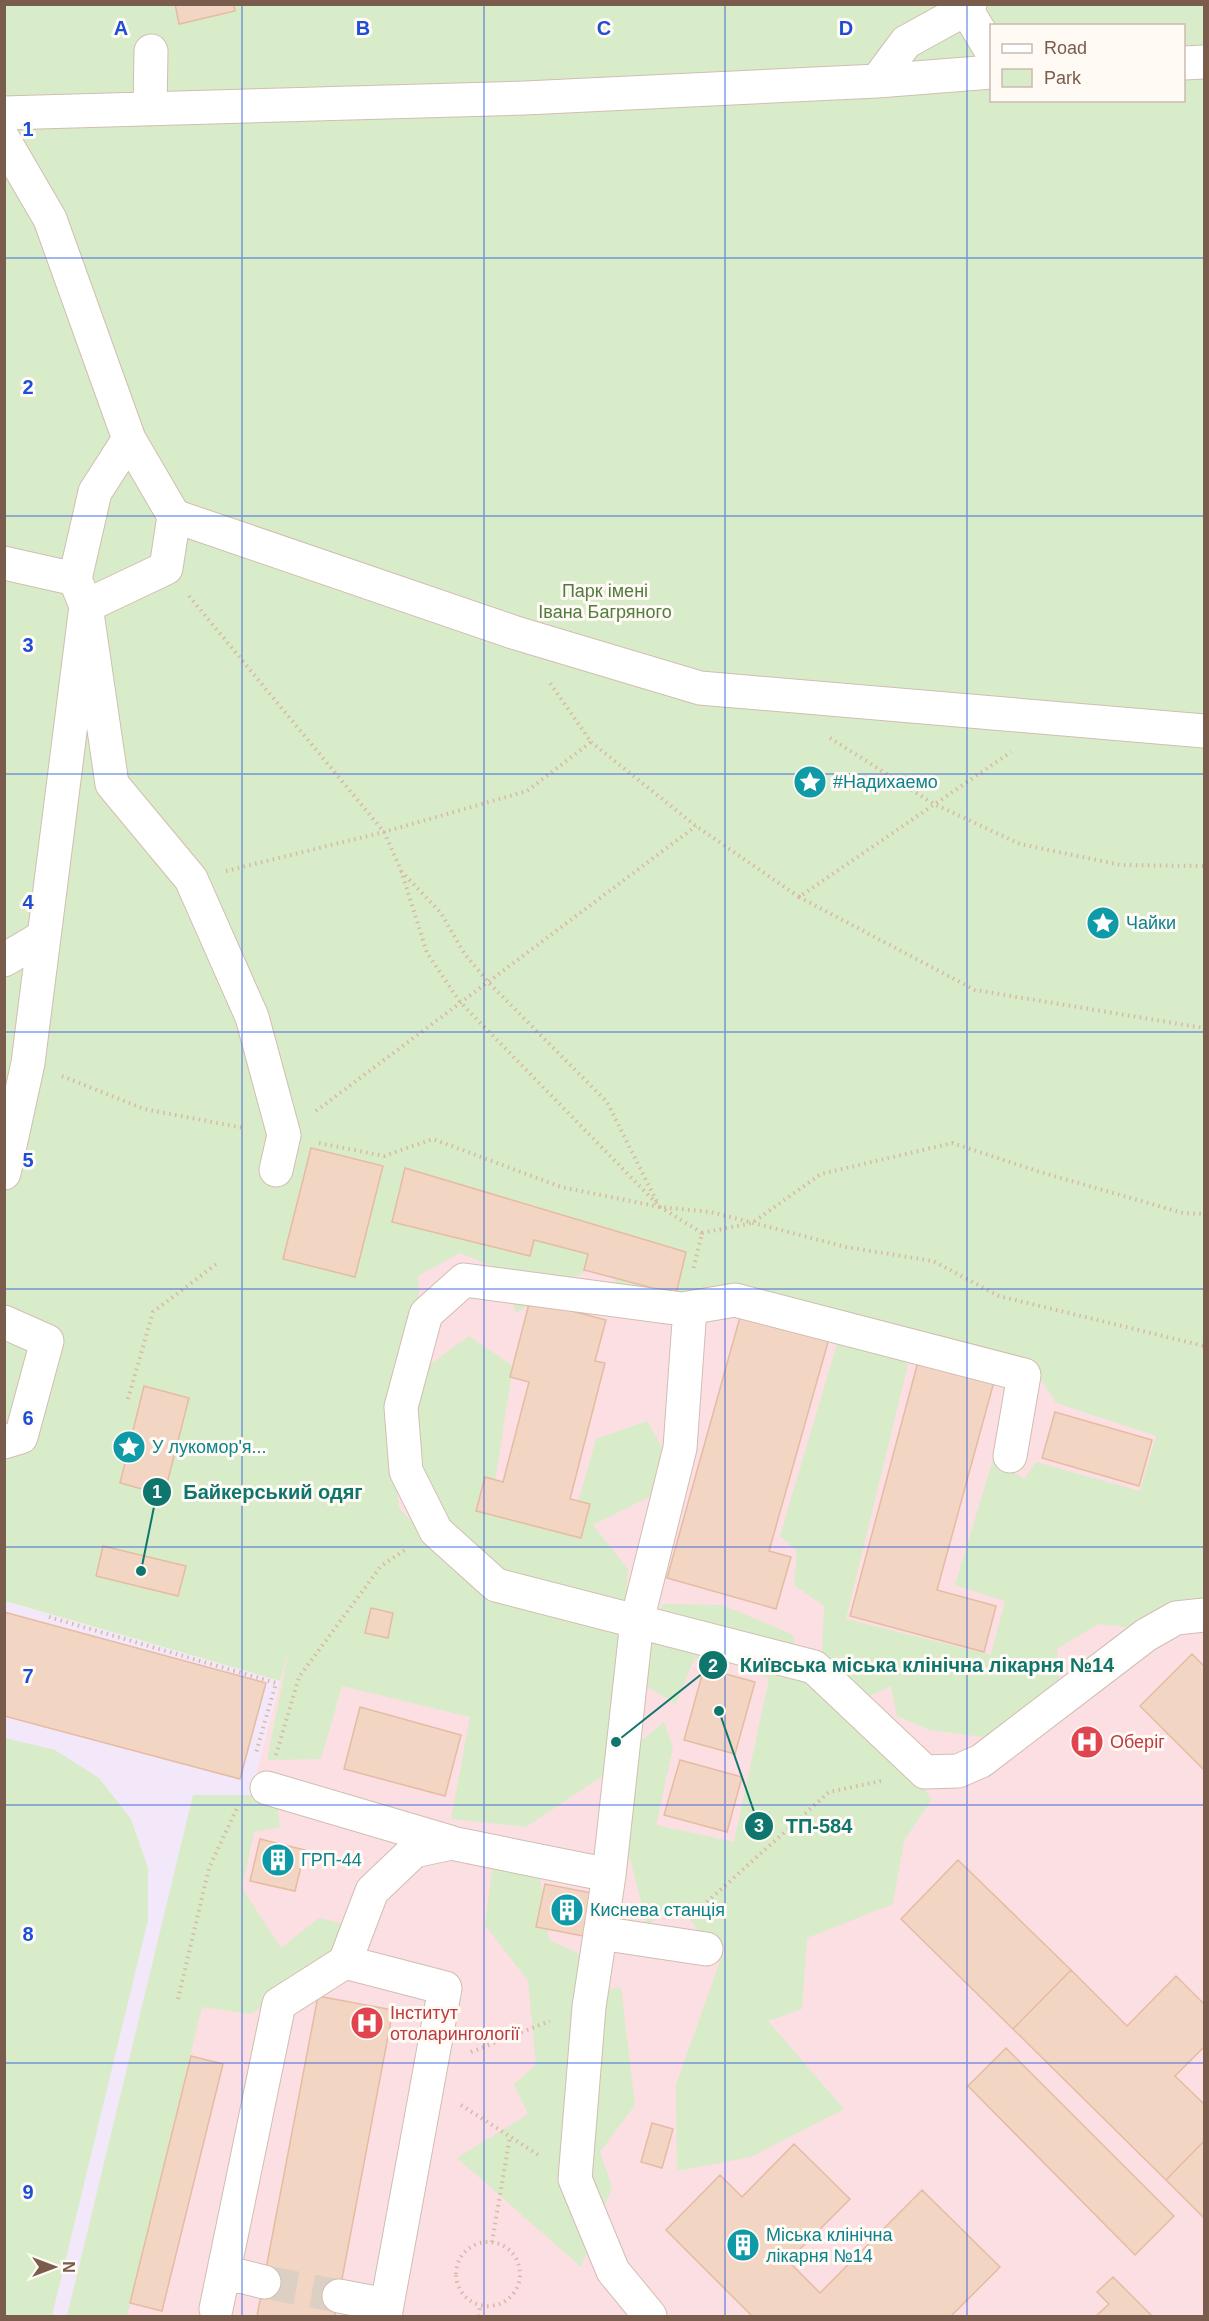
<svg xmlns="http://www.w3.org/2000/svg" width="1209" height="2321" font-family="Helvetica,sans-serif">
<rect width="100%" height="100%" fill="#fdf6ec"/>
<path fill="#f3e8fa" d="M4 1601 280 1681 116 2316H5Z"/>
<path fill="#fbdfe3" d="M405 1168 1204 1368V2316H116L280 1681Z"/>
<path fill="#d8ecc9" fill-rule="evenodd" d="M4 5H1204V1601L1190 1598 1144 1629 1098 1624 1057 1649 1060 1687 998 1739 930 1730 897 1716 891 1686 869 1696 858 1727 903 1762 932 1799 904 1841 893 1904 807 1938 802 2009 768 2021 844 2109 751 2157 677 2171 676 2085 720 1961 679 1904 647 1925 628 1850 639 1742 664 1722 673 1748 656 1825 734 1842 769 1679 732 1659H694L676 1704 643 1684 662 1604 722 1605 792 1634 809 1689 822 1652 824 1606 794 1585 797 1551 780 1536 838 1340 886 1345 908 1364 846 1619 991 1655 1005 1601 955 1585 993 1459 1024 1479 1036 1462 1140 1491 1156 1436 1056 1403 1031 1364 770 1297 625 1310 607 1258 516 1313 499 1269 460 1253 418 1276 419 1313 394 1450 399 1508 439 1551 425 1476 411 1421 425 1368 469 1336 513 1366 492 1500 574 1517 596 1439 647 1421 668 1457 651 1496 593 1525 628 1569 609 1772 526 1827 451 1819 470 1717 342 1686 321 1759 267 1760 289 1649 280 1681 5 1601ZM992 26H1184V100H992Z
M5 1738 55 1750 99 1778 131 1819 148 1868V1920L52 2316H5Z
M193 1795H276L280 1827 254 1832 242 1888 281 1948 319 1918 361 1928 339 1963 250 2014 202 2007 127 2316H67Z
M492 1868 539 1870 549 1940 580 1954 579 1994 621 1987 635 2105 600 2152 612 2187 581 2267 457 2158 528 2114 514 2084 536 2065 528 1981 485 1925Z"/>
<path fill="#f3d5c3" stroke="#e6bba3" stroke-width="1.5" d="M175 4H234L235 11 179 24Z
M311 1148 383 1166 355 1277 283 1259Z
M405 1168 686 1252 676 1294 584 1270 588 1254 534 1240 530 1256 392 1222Z
M530 1300 606 1320 595 1361 605 1363 570 1499 590 1504 581 1538 476 1511 485 1477 503 1482 529 1382 510 1377Z
M742 1310 830 1335 769 1551 791 1557 776 1609 667 1578Z
M919 1358 995 1378 937 1590 996 1606 984 1652 850 1616Z
M144 1386 189 1398 164 1495 120 1483Z
M1055 1412 1152 1440 1139 1486 1042 1458Z
M103 1546 186 1566 178 1596 96 1576Z
M371 1608 393 1613 388 1638 365 1633Z
M4 1612 266 1683 240 1779 4 1716Z
M1192 1654 1204 1666V1770L1140 1706Z
M704 1668 755 1682 735 1754 684 1740Z
M360 1707 461 1735 445 1796 344 1769Z
M680 1760 742 1777 727 1832 664 1815Z
M260 1839 305 1850 295 1891 250 1881Z
M958 1860 1071 1970 1013 2029 901 1919Z
M545 1884 597 1894 589 1937 536 1927Z
M1071 1970 1127 2026 1176 1976 1204 2004V2047L1175 2076 1204 2104V2141L1166 2180 1013 2029Z
M318 1996 393 2010 335 2316H257Z
M1006 2048 1174 2216 1135 2255 968 2086Z
M191 2056 223 2064 162 2311 130 2303Z
M652 2123 673 2129 662 2168 641 2162Z
M1204 2141V2218L1166 2180Z
M794 2144 850 2199 788 2261 820 2293 922 2190 1000 2267 951 2316H752L666 2230 720 2175 742 2197Z
M1113 2277 1152 2316H1096L1109 2304 1097 2292Z"/>
<g fill="none" stroke-linecap="round" stroke-linejoin="round">
<path stroke="#dcd0c4" stroke-width="33" stroke-dasharray="33 16" stroke-linecap="butt" d="M264 2282 339 2296"/>
<defs>
<path id="minor" d="M966 9 992 52
M1184 63 1204 62
M877 81 906 42 966 9 970 4
M150 109 151 51
M4 113 525 98 877 81 992 72
M4 140 50 219 129 439 174 516 516 633 700 688 1204 731
M174 516 166 568 86 606 112 784 191 879 252 1017 284 1135 276 1170
M4 563 75 579
M4 960 43 937
M4 1173 28 1063 86 606 75 579 95 492 129 439
M4 1322 47 1341 21 1437 4 1442
M1010 1456 1024 1375 735 1300 682 1309 464 1280 426 1314 401 1407 406 1471 436 1531 496 1585 814 1667 925 1772 958 1771 981 1761 1146 1635 1176 1618 1204 1615
M267 1788 450 1842
M600 1933 706 1949
M345 1962 372 1891 414 1851 451 1843 609 1875
M224 2272 264 2282
M339 2296 387 2305
M216 2309 279 2004 345 1962 445 1988 385 2316
M650 2316 613 2271 575 2179 589 2007 609 1875 637 1621 680 1448 690 1308"/>
</defs>
<use href="#minor" stroke="#d1beb0" stroke-width="35"/>
<path stroke="#d9b8a5" stroke-width="4" stroke-dasharray="1.5 4.5" stroke-linecap="butt" d="M189 596 384 832 401 870 427 953 460 1002 660 1207 702 1233 693 1270
M830 738 934 804 1020 844 1121 865 1204 866
M591 742 696 826 799 897 1011 752
M226 871 384 832 527 791 591 742 550 683
M401 871 441 913 464 953 488 982 607 1102 658 1204
M799 897 975 990 1204 1028
M62 1076 144 1109 244 1128
M316 1111 696 826
M319 1143 384 1156 433 1139 561 1187 660 1207 711 1212 846 1247 933 1261 999 1296 1204 1346
M702 1233 752 1223 821 1174 952 1143 1040 1172 1183 1213 1204 1214
M128 1399 153 1312 219 1262
M49 1617 276 1683 256 1753
M276 1755 299 1677 381 1566 405 1550
M698 1910 829 1792 881 1781
M178 1999 209 1868 237 1808
M471 2052 550 2021
M461 2105 540 2156
M456 2274a32 32 0 1 1 64 0a32 32 0 1 1-64 0Z
M492 2242 510 2136
M479 2316 480 2305"/>
<use href="#minor" stroke="#fff" stroke-width="33"/>
</g>
<path fill="none" stroke="#1d4ed8" stroke-width="1.5" stroke-opacity="0.55" d="M242 4V2316M484 4V2316M725 4V2316M967 4V2316M4 258H1204M4 516H1204M4 774H1204M4 1032H1204M4 1289H1204M4 1547H1204M4 1805H1204M4 2063H1204"/>
<defs>
<symbol id="sight-disc" viewBox="-11 -11 22 22"><circle r="9.5" fill="#0f9aa8" stroke="#fffaf3"/><path d="M0-6L1.8-2.2L6-1.7L2.9 1.2L3.7 5.4L0 3.3L-3.7 5.4L-2.9 1.2L-6-1.7L-1.8-2.2Z" fill="#fff"/></symbol>
<symbol id="hospital-disc" viewBox="-11 -11 22 22"><circle r="9.5" fill="#e0444e" stroke="#fffaf3"/><path d="M-5-5h3v3.5h4V-5h3V5h-3V1.5h-4V5h-3Z" fill="#fff"/></symbol>
<symbol id="building-disc" viewBox="-11 -11 22 22"><circle r="9.5" fill="#0f9aa8" stroke="#fffaf3"/><path d="M-4-6H4V6H1V3H-1V6H-4ZM-2.5-4.3h1.7v1.8h-1.7ZM.8-4.3h1.7v1.8H.8ZM-2.5-1h1.7V.8h-1.7ZM.8-1h1.7V.8H.8Z" fill="#fff"/></symbol>
</defs>
<g fill-rule="evenodd">
<use href="#sight-disc" x="791" y="763" width="38" height="38"/>
<use href="#sight-disc" x="1084" y="904" width="38" height="38"/>
<use href="#sight-disc" x="110" y="1428" width="38" height="38"/>
<use href="#hospital-disc" x="1068" y="1723" width="38" height="38"/>
<use href="#building-disc" x="259" y="1841" width="38" height="38"/>
<use href="#building-disc" x="548" y="1891" width="38" height="38"/>
<use href="#hospital-disc" x="348" y="2004" width="38" height="38"/>
<use href="#building-disc" x="724" y="2226" width="38" height="38"/>
</g>
<g text-anchor="middle" stroke-width="6" stroke-linejoin="round" paint-order="stroke">
<g font-size="18" fill="#537a41" stroke="#fffaf3">
<text x="605" y="597">Парк імені<tspan x="605" dy="21">Івана Багряного</tspan></text>
</g>
<g font-size="18" fill="#0d838f" stroke="#fffaf3" text-anchor="start">
<text x="833" y="788">#Надихаемо</text>
<text x="1126" y="929">Чайки</text>
<text x="152" y="1453">У лукомор'я...</text>
<text x="301" y="1866">ГРП-44</text>
<text x="590" y="1916">Киснева станція</text>
<text x="766" y="2241">Міська клінічна<tspan x="766" dy="21">лікарня №14</tspan></text>
</g>
<g font-size="18" fill="#be3a42" stroke="#fffaf3" text-anchor="start">
<text x="1110" y="1748">Оберіг</text>
<text x="390" y="2019">Інститут<tspan x="390" dy="21">отоларингології</tspan></text>
</g>
</g>
<g font-size="20" text-anchor="middle" font-weight="bold" fill="#1d4ed8" stroke="#fffaf3" stroke-width="6" stroke-linejoin="round" paint-order="stroke">
<text x="121" y="35">A</text>
<text x="363" y="35">B</text>
<text x="604" y="35">C</text>
<text x="846" y="35">D</text>
<text x="28" y="136">1</text>
<text x="28" y="394">2</text>
<text x="28" y="652">3</text>
<text x="28" y="909">4</text>
<text x="28" y="1167">5</text>
<text x="28" y="1425">6</text>
<text x="28" y="1683">7</text>
<text x="28" y="1941">8</text>
<text x="28" y="2199">9</text>
</g>
<path fill="none" stroke="#0f766e" stroke-width="2" d="M141 1571L157 1492M616 1742L713 1665M719 1711L759 1826"/>
<g fill="#0f766e" stroke="#fffaf3" stroke-width="2">
<circle cx="141" cy="1571" r="6"/>
<circle cx="616" cy="1742" r="6"/>
<circle cx="719" cy="1711" r="6"/>
<circle cx="157" cy="1492" r="15"/>
<circle cx="713" cy="1665" r="15"/>
<circle cx="759" cy="1826" r="15"/>
</g>
<g font-size="18" text-anchor="middle" font-weight="bold" fill="#fff">
<text x="157" y="1498">1</text>
<text x="713" y="1672">2</text>
<text x="759" y="1832">3</text>
</g>
<g font-size="20" text-anchor="middle" font-weight="bold" fill="#0f766e" stroke="#fffaf3" stroke-width="6" stroke-linejoin="round" paint-order="stroke">
<text x="273" y="1499">Байкерський одяг</text>
<text x="927" y="1672">Київська міська клінічна лікарня №14</text>
<text x="819" y="1833">ТП-584</text>
</g>
<rect width="1209" height="2321" fill="none" stroke="#7a5c4d" stroke-width="12"/>
<rect x="990" y="24" width="195" height="78" fill="#fffaf3" stroke="#cabbb1" stroke-width="1.5"/>
<rect x="1002" y="44" width="30" height="9" fill="#ffffff" stroke="#cabbb1" stroke-width="1.5"/>
<text x="1044" y="54" font-size="18" fill="#7a5c4d">Road</text>
<rect x="1002" y="69" width="30" height="18" fill="#d8ecc9" stroke="#cabbb1" stroke-width="1.5"/>
<text x="1044" y="84" font-size="18" fill="#7a5c4d">Park</text>
<g transform="translate(54 2267) rotate(90)" stroke="#fffaf3" stroke-width="4.5" paint-order="stroke">
<path d="M0-4.5L10 22L0 15L-10 22Z" fill="#7a5c4d"/>
<text y="-9" font-size="16" font-weight="bold" text-anchor="middle" fill="#7a5c4d">N</text>
</g>
</svg>
